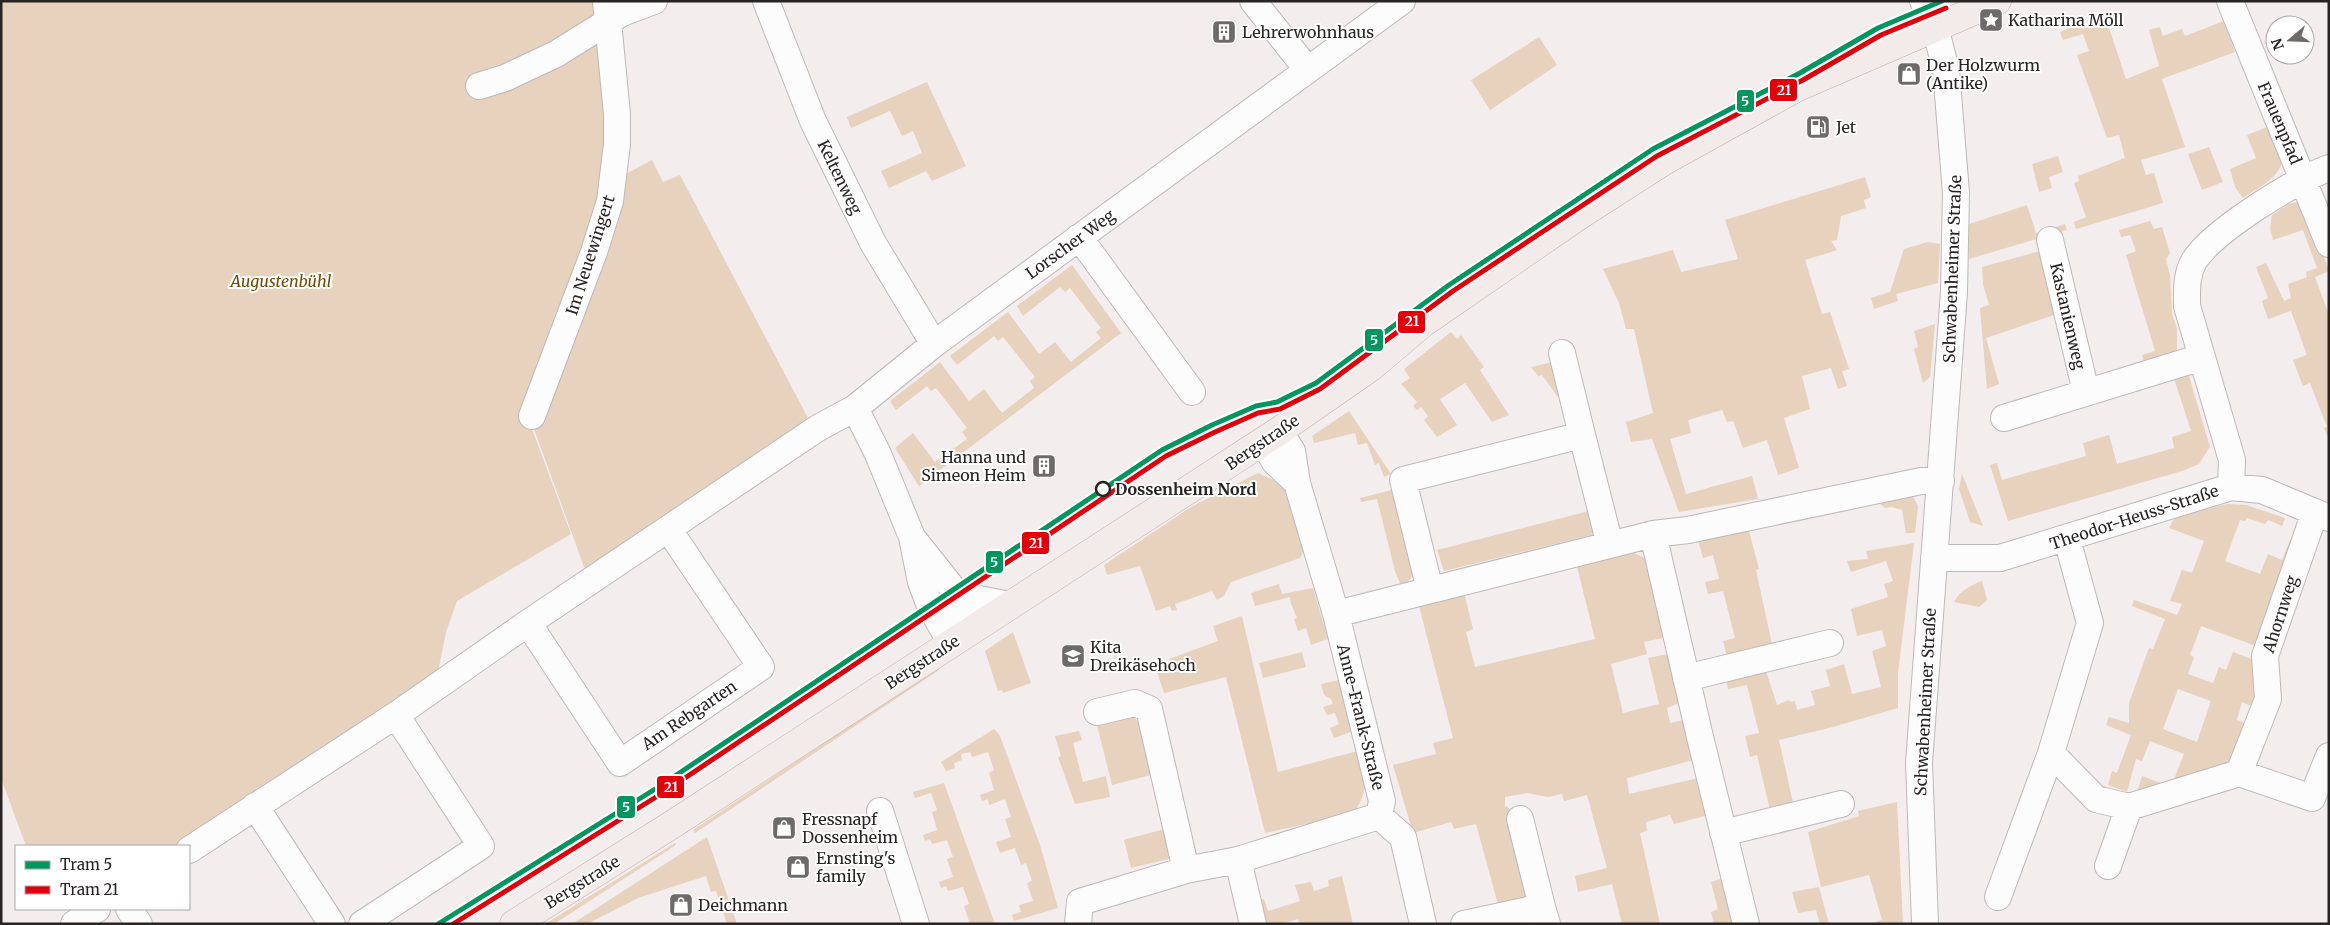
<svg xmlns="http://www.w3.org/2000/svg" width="2330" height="925" font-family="Merriweather,serif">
<rect width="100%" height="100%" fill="#f3eded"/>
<path fill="#e6d2bd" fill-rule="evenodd" d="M1 1H605L612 148 601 210 528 418 571 534 457 601 446 632 437 677 174 846H26L1 778Z
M2106 19 2126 79 2159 66 2149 30 2160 27 2163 36 2182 29 2185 36 2224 21 2235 52 2162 79 2185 147 2141 160 2146 175 2154 173 2163 203 2076 229 2074 222 2086 217 2074 183 2079 181 2078 176 2125 158 2119 135 2107 138 2077 55 2089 51 2083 34 2063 40 2060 32 2083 22 2085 26Z
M1539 37 1557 65 1490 110 1471 80Z
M927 82 966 166 932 181 926 171 889 188 881 171 922 153 913 131 902 136 890 111 851 128 847 117Z
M2267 127 2282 162C2279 178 2256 189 2243 198L2235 187 2230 169 2256 158 2247 135Z
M2209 147 2223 182 2202 190 2188 154Z
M2058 156 2063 172 2049 177 2052 188 2039 192 2032 164Z
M652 160 663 182 680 175 809 420 587 575 534 429 624 175Z
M1865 177 1871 197 1864 200 1866 208 1841 216 1837 240 1831 241 1837 250 1805 260 1822 314 1830 312 1849 369 1842 371 1847 386 1838 389 1831 368 1802 376 1810 409 1784 418 1799 468 1778 475 1767 440 1743 448 1733 421 1727 422 1722 410 1688 420 1691 433 1670 439 1686 494 1752 476 1758 499 1679 512 1652 439 1631 442 1626 422 1653 413 1634 329H1626L1619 303 1603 269 1673 250 1681 272 1738 259 1725 220Z
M2298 202 2309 215 2329 271 2315 277 2329 315V440L2324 428 2327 427 2310 383 2303 386 2293 360 2307 355 2291 311 2268 319 2262 301 2268 298 2256 267 2266 263 2284 301 2291 298 2288 284 2307 277 2306 272 2317 268 2303 230 2273 240 2270 229 2272 215 2288 204Z
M2027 205 2036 233 2065 224 2067 230 1969 259V224Z
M2150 221 2154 229 2162 227 2170 253 2166 259 2170 275 2172 314 2177 329V355L2145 365 2142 355 2155 351 2126 255 2136 251 2130 235 2121 237 2119 230Z
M1928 242 1940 244 1938 283 1896 294 1898 301 1874 309 1871 298 1890 292 1904 249Z
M2044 250 2060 313 1986 338 1999 384 1987 389 1980 308 1989 305 1983 284 1982 267Z
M1072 265 1121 333 919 486 895 448 913 433 935 462 967 439 962 432 967 428 936 388 931 391 927 386 896 410 890 401 940 362 969 401 984 389 1002 413 1034 388 1030 381 1035 377 1003 337 998 341 994 336 957 365 950 356 1008 312 1039 354 1055 342 1071 362 1101 338 1096 332 1101 328 1070 288 1065 292 1060 287 1023 316 1017 306Z
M1935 324 1930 377 1923 383 1914 349 1918 347 1914 331Z
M1451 332 1457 339 1461 335 1484 367 1480 370 1509 415 1492 422 1465 383 1440 399 1457 425 1437 437 1424 420 1428 416 1421 407 1417 410 1413 406 1417 402 1401 384 1410 378 1404 369Z
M1557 361 1565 395 1558 397 1542 375 1538 376 1531 367Z
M2187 369 2210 447 2199 464 2182 471 2008 521 1990 465 1997 463 2002 480 2086 456 2083 443 2109 435 2117 464 2174 448 2172 437 2191 431 2172 372Z
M1349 411 1391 474 1384 477 1379 463 1375 465 1367 443 1358 445 1355 433 1314 443 1312 436Z
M1258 473 1276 481 1284 488 1304 550 1300 558 1231 582 1224 596 1217 600 1212 591 1175 604 1177 610 1172 611 1170 606 1156 611 1140 566 1107 575 1104 565 1191 507Z
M1962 474 1983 526 1970 522 1959 489Z
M1395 489 1415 571 1406 585 1401 586 1395 571 1377 499 1361 502 1360 498Z
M1912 495 1918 506 1915 533H1906L1902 510 1892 507 1885 508 1878 502Z
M2227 504 2246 505 2285 518 2282 526 2268 520 2265 524 2247 518 2245 521 2240 520 2225 561 2260 574 2268 554 2282 560 2290 540 2299 543 2259 647 2201 626 2190 655 2194 657 2188 674 2213 683 2219 667 2226 670 2233 652 2251 659 2259 667 2256 708 2242 702 2237 720 2251 726 2237 766 2135 799 2142 776 2171 787 2184 754 2150 741 2142 761 2136 759 2127 792 2108 785 2112 771 2117 773 2131 735 2106 725 2109 717 2129 723V703L2149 648 2153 649 2165 619 2132 606 2134 600 2177 615 2182 604 2170 601 2182 570 2192 573 2204 541 2169 528 2175 517ZM2178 689 2211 701 2197 742 2163 729Z
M1589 511 1595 534 1444 571 1437 550Z
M1748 527 1759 569 1756 570 1773 649 1728 661 1723 641 1735 638 1723 591 1708 594 1705 582 1719 579 1713 555 1703 558 1698 540Z
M1914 543 1898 673V708L1833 727 1779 740 1794 807 1771 814 1757 755 1750 757 1745 736 1759 733 1747 685 1728 689 1726 680 1766 671 1777 705 1789 700 1790 702 1795 701 1797 710 1815 705 1811 691 1830 686 1826 670 1844 664 1852 694 1881 687 1872 651 1886 646 1882 630 1857 636 1851 609 1888 597 1884 584 1893 581 1886 561 1851 572 1847 561 1868 559 1866 551Z
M1627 549 1650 561 1667 637 1644 642 1647 654 1611 664 1623 713 1659 704 1648 658 1673 653 1684 701 1667 708 1670 723 1687 719 1697 759 1627 778 1629 794 1703 777 1713 814 1674 824 1670 815 1646 822 1647 831 1640 833 1660 924H1622L1612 884 1578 892 1575 876 1607 868 1587 795 1564 801 1562 794 1548 797 1527 793 1505 797V806L1509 808 1531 899 1499 908 1476 824 1454 829 1451 822 1413 833 1393 765 1436 754 1433 743 1453 738 1418 602 1464 592 1473 629 1466 632 1475 667 1595 639 1576 563Z
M1982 581 1987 600 1979 607 1954 602C1961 590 1969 586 1982 581Z
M1279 584 1282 594 1313 588 1328 639 1311 645 1306 628 1298 631 1294 619 1297 618 1291 604 1290 597 1255 606 1251 593Z
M1242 616 1278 772 1358 751C1365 778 1370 788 1354 813L1265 833 1226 677 1164 693 1157 672 1172 670 1169 659 1218 641 1213 626Z
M1013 632 1031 683 1003 693 1002 690 998 691 985 651Z
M1302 652 1306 667 1263 678 1259 663Z
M939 667V670L695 833 693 830Z
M1339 680 1351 732 1334 738 1330 728 1339 724 1335 713 1327 715 1323 707 1333 704 1331 699 1324 695 1321 684Z
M1127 712 1143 725 1155 774 1112 785 1096 721Z
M994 729 1000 736 1040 845 1058 908 1014 921 1012 915 1021 912 1019 905 1033 901 1027 883 1032 881 1026 863 1021 865 1015 848 1000 853 996 842 1011 837 1005 819 1011 817 1005 799 989 805 988 799 982 801 980 795 994 790 989 773 994 770 988 752 972 757 970 752 961 754 962 760 954 763 955 768 946 771 941 762Z
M1079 731 1082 740 1073 743 1083 782 1106 776 1110 797 1075 804 1058 757 1061 756 1055 736Z
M944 783 995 924H970L964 906 969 904 963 887 948 891 946 886 941 888 939 882 953 877 947 859 953 857 947 840 932 844 930 839 925 841 923 835 937 830 932 812 937 810 931 793 915 798 913 792Z
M1897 802 1903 924H1868L1882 920 1869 875 1821 887 1808 832 1859 816 1858 811Z
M1168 828 1173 855 1169 859 1131 868 1124 840Z
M707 837 737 924H727L716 891 711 892 706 876 638 898 587 924H572Z
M675 843 676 845 554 924H545Z
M1342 876 1353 924H1299L1298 919 1282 924H1263L1255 902 1264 899 1268 911 1300 901 1295 885 1311 882 1314 891 1329 886 1328 880Z
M1723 878 1740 924H1714L1711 912 1718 909 1711 882Z
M1819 887 1829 924H1820L1816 910 1798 913 1792 892Z"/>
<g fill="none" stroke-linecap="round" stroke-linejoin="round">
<defs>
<path id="minor" d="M766 1 813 121 873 243 934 344
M1253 1 1307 69
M1923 1 1935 27 1946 70 1956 193 1954 292 1919 763 1925 924
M2230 1 2329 244
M479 86 505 78 556 54 622 13 654 1
M1079 237 1192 392
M2050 240 2086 392
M1562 353 1582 435
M855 408 878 454 912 537 921 582 930 606 951 643
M532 416 594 252 610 201 617 144V114L606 1
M2004 418 2202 357
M1263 442 1275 462 1297 483
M2231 487 2232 460 2187 306C2187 290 2186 275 2194 261 2214 230 2294 181 2329 168
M1653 534 1700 737 1746 924
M2067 539 2090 623 2051 753 2096 799 2129 807 2239 773 2268 699 2265 656 2315 512
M915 541 954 590 969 631
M1934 558H2000L2231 487 2262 490 2329 518
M954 590 963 596 1010 605
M1430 590 1403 480 1582 435 1610 545
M1336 614 1653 534 1688 530 1921 481H1941
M528 623 620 763 761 667 669 530
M1686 678 1830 643
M1097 712 1135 703 1149 709 1186 870
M2239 773 2312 798 2329 756
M255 806 332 924
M880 811 916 924
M1379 816 1403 837 1423 924
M1520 819 1542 907
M1723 833 1841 804
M189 850 396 715 528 623 818 428 855 408 934 344 1402 1
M1238 860 1253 924
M2108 866 2129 807
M1998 897 2051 753
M129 909 139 924
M74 924 97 909
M362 924 481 846 396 715
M1078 924 1080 902 1186 870 1238 860 1379 816 1382 801 1336 614 1297 483 1292 451 1279 431
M1464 924 1542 907 1547 924"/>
<path id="major" d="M514 924 673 824 1279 431 1371 367 1423 323 1580 215 1664 161 1796 88 1997 1"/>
</defs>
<use href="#minor" stroke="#bdb8b9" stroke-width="28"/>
<use href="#major" stroke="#bfafaa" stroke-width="29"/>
<use href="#minor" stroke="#fdfcfc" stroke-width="26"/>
<use href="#major" stroke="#f3ebe9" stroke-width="28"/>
<defs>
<path id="tram-1" d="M438 924 660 786 1162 450 1212 425 1256 406 1277 402 1316 383 1449 285 1653 149 1800 73 1878 28 1942 1"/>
<path id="tram-2" d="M453 924 664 792 1166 456 1215 432 1258 413 1280 409 1320 389 1453 291 1657 156 1803 80 1881 35 1946 8"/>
</defs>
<use href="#tram-1" stroke="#fff" stroke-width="9"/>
<use href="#tram-2" stroke="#fff" stroke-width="9"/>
<use href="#tram-1" stroke="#00975f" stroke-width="5"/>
<use href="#tram-2" stroke="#e2000a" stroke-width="5"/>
</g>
<defs>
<symbol id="sight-square" viewBox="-11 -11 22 22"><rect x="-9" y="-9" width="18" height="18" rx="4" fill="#6f6a6a" stroke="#fff"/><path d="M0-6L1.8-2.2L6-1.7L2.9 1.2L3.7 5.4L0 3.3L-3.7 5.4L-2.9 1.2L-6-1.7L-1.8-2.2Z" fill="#fff"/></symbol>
<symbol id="building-square" viewBox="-11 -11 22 22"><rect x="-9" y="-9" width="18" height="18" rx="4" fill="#6f6a6a" stroke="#fff"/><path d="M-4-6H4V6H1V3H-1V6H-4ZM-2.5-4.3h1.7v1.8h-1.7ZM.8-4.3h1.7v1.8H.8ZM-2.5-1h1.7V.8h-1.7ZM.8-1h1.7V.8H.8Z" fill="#fff"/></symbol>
<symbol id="shop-square" viewBox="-11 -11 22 22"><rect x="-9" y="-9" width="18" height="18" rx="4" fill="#6f6a6a" stroke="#fff"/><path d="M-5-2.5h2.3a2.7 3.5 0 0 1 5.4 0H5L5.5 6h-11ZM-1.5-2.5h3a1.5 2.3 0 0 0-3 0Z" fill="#fff"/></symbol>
<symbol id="fuel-square" viewBox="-11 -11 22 22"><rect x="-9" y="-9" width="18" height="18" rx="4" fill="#6f6a6a" stroke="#fff"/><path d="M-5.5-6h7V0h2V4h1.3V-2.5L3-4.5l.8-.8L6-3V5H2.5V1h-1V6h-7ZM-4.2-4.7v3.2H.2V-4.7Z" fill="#fff"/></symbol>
<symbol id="school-square" viewBox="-11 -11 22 22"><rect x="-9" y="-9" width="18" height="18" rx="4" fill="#6f6a6a" stroke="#fff"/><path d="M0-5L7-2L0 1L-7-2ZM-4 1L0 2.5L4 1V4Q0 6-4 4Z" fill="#fff"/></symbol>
</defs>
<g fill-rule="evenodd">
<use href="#sight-square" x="1977" y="6" width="28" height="28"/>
<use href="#building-square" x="1210" y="18" width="28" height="28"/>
<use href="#shop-square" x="1895" y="60" width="28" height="28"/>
<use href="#fuel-square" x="1804" y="113" width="28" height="28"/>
<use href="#building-square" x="1030" y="452" width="28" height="28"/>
<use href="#school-square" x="1059" y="642" width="28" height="28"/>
<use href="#shop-square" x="770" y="814" width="28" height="28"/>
<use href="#shop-square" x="784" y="853" width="28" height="28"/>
<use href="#shop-square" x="667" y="891" width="28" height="28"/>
</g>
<circle fill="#fff" stroke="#282424" stroke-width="2.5" cx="1103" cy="489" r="7"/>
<g text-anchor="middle" stroke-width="4" stroke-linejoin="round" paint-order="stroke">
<g font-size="16" fill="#282424" stroke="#fff" text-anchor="start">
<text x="2008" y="26">Katharina Möll</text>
<text x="1242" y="38">Lehrerwohnhaus</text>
<text x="1926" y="71">Der Holzwurm<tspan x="1926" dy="18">(Antike)</tspan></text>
<text x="1836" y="133">Jet</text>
<text x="1026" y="463" text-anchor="end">Hanna und<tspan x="1026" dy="18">Simeon Heim</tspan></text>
<text x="1090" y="653">Kita<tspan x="1090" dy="18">Dreikäsehoch</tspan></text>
<text x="802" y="825">Fressnapf<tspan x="802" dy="18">Dossenheim</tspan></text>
<text x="816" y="864">Ernsting's<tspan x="816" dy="18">family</tspan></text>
<text x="698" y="911">Deichmann</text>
</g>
<g font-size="16" fill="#282424" stroke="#fff">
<text transform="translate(2280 123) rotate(67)" y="6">Frauenpfad</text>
<text transform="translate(840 177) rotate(64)" y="6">Keltenweg</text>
<text transform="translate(1070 244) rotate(-36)" y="6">Lorscher Weg</text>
<text transform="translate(590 255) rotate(-72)" y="6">Im Neuewingert</text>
<text transform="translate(1952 269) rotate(-88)" y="6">Schwabenheimer Straße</text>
<text transform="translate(2068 316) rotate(77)" y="6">Kastanienweg</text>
<text transform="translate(1262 442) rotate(-34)" y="6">Bergstraße</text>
<text transform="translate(2134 517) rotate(-18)" y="6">Theodor-Heuss-Straße</text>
<text transform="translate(2280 614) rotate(-72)" y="6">Ahornweg</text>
<text transform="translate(922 662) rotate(-33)" y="6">Bergstraße</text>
<text transform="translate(1925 702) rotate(-87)" y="6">Schwabenheimer Straße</text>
<text transform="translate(689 715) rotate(-34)" y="6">Am Rebgarten</text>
<text transform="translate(1361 717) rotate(76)" y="6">Anne-Frank-Straße</text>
<text transform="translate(582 882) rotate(-32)" y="6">Bergstraße</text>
</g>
<g font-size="16" font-style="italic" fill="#754a04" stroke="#fff">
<text x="281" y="287">Augustenbühl</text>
</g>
<g font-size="16" font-weight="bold" fill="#282424" stroke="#fff" text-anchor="start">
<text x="1115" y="495">Dossenheim Nord</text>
</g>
</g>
<g stroke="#fff" stroke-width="2">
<rect x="1769" y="78" width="29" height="24" rx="5" fill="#e2000a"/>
<rect x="1736" y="89" width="19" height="24" rx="5" fill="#00975f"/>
<rect x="1397" y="310" width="29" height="24" rx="5" fill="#e2000a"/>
<rect x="1364" y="328" width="20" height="24" rx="5" fill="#00975f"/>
<rect x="1021" y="531" width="29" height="24" rx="5" fill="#e2000a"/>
<rect x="985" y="550" width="19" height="24" rx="5" fill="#00975f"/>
<rect x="656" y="775" width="29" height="24" rx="5" fill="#e2000a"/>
<rect x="616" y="795" width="20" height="24" rx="5" fill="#00975f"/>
</g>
<g font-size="14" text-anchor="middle" font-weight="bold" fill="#fff">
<text x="1784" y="95">21</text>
<text x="1745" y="106">5</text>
<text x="1412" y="326">21</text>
<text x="1374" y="345">5</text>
<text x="1036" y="548">21</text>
<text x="994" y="567">5</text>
<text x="671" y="792">21</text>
<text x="626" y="812">5</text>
</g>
<rect width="2330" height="925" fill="none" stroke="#282424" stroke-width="5"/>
<rect x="15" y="845" width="175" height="65" fill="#ffffff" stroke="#a9a7a7"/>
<rect x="25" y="861" width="25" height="8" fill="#00975f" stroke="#a9a7a7"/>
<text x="60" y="870" font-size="15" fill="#282424">Tram 5</text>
<rect x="25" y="886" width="25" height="8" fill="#e2000a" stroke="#a9a7a7"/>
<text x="60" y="895" font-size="15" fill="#282424">Tram 21</text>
<g transform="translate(2290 40) rotate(251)"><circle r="24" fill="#ffffff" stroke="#a9a7a7"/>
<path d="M0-4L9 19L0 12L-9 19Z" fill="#6f6a6a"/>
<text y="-8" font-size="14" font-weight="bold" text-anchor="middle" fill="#282424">N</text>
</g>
</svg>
